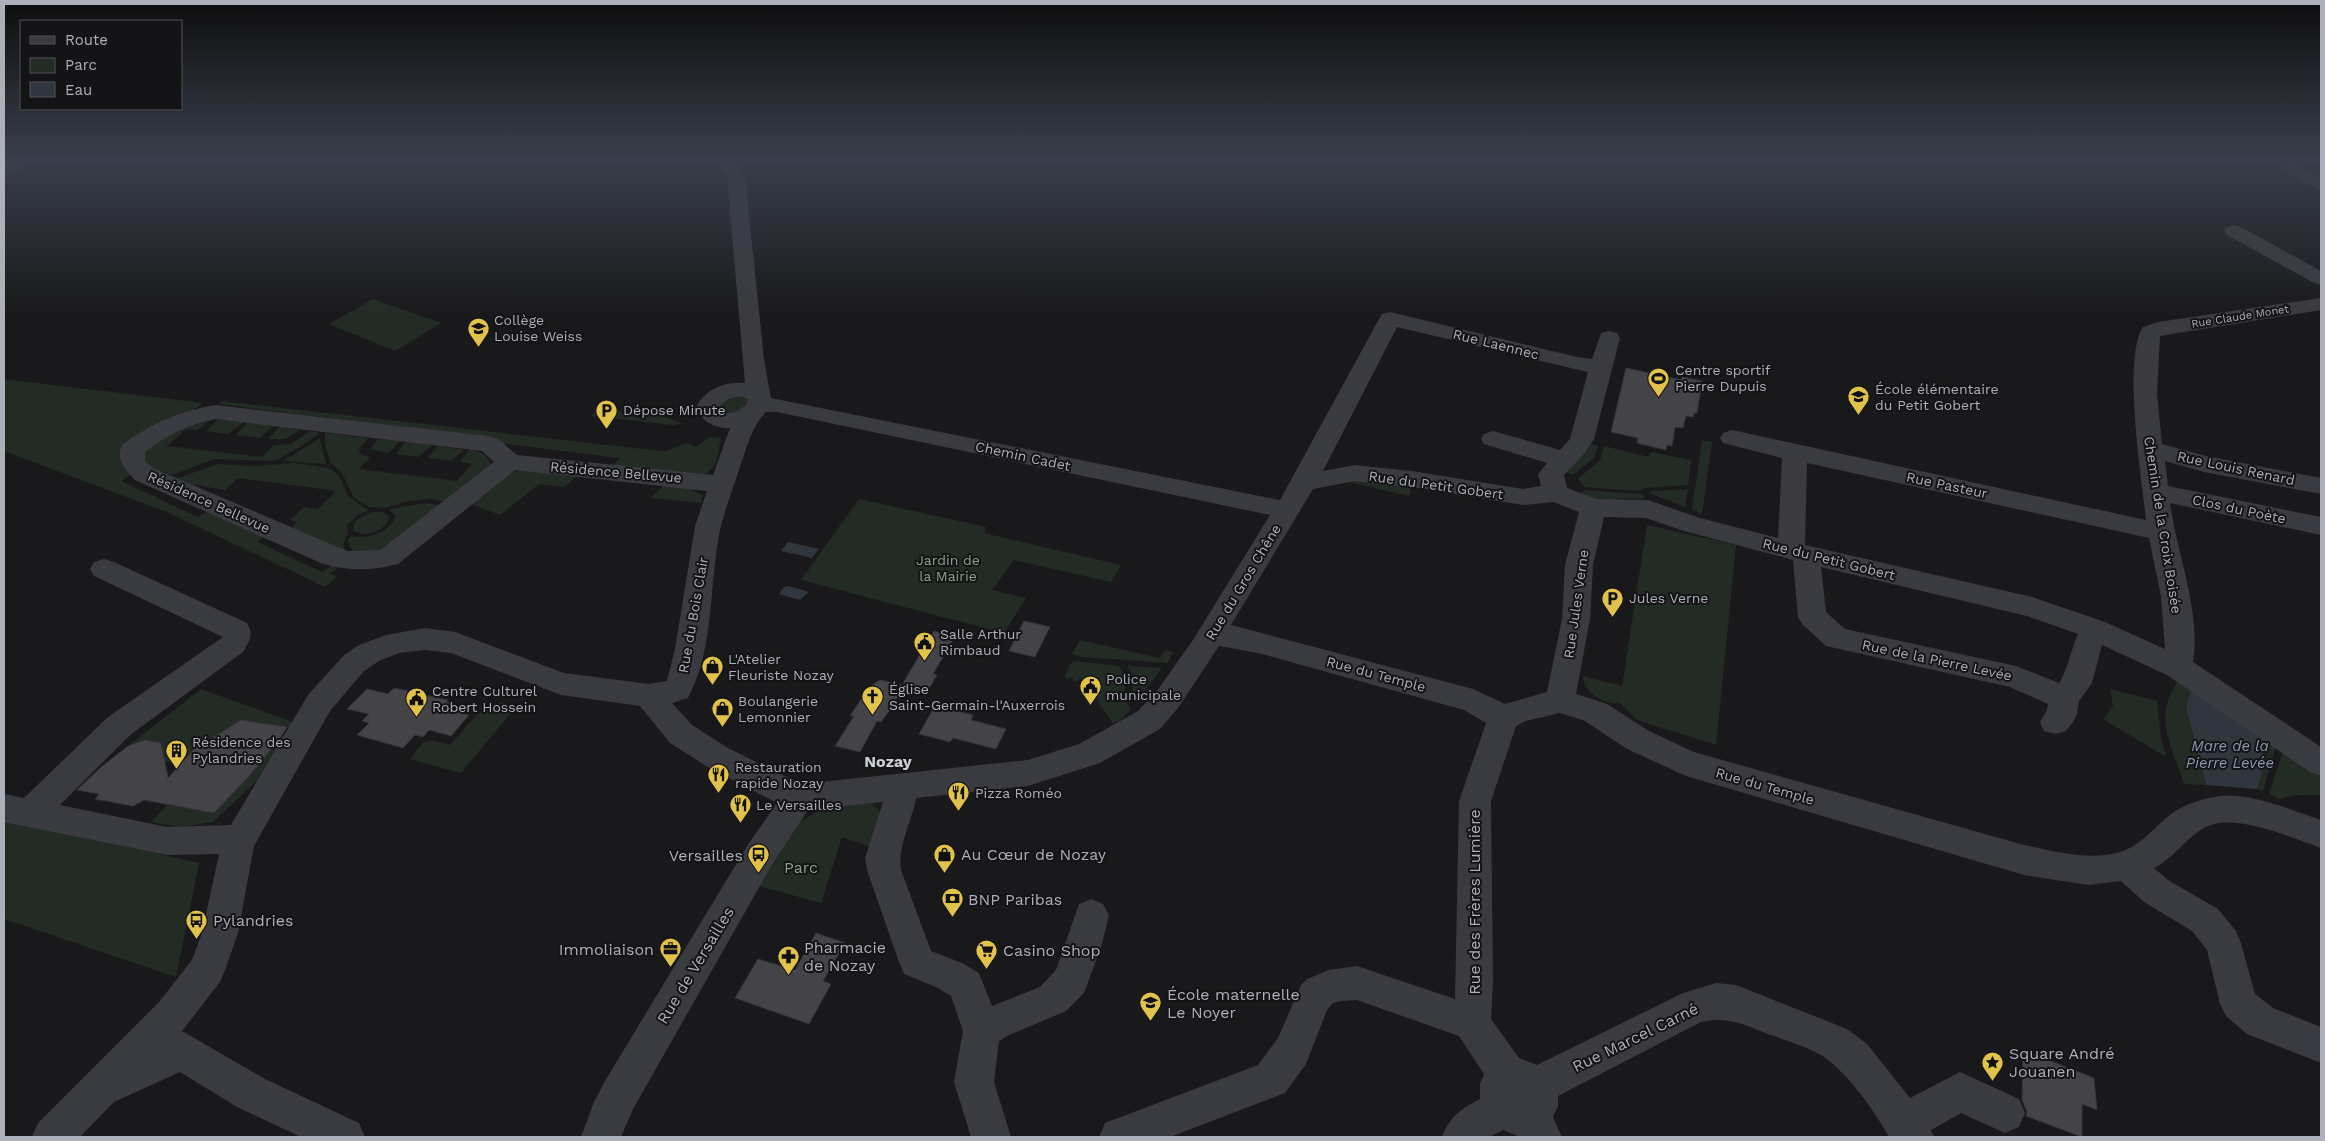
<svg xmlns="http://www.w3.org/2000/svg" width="2325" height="1141" font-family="'Work Sans',sans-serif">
<rect width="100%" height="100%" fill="#19191b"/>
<path fill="#232b25" d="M373 299 441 323 395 351 329 324Z
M4 379 203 403C174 428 137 415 121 463L132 474 121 481 198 517 211 509 267 533 257 542 322 572 336 563 339 567 330 574 337 577 325 587 169 513 4 451Z
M735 395 751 399 744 411 727 414 719 411 718 404Z
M221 401 652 450 667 451 687 443 696 447 710 437 721 438C717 454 720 467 702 476L612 467 619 458 418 433 420 429 218 404Z
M602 405 643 420 652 413 683 423 673 425 591 416Z
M211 419 198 430 186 429 167 446 261 457 274 445 291 444 310 431 320 433 302 446 275 461 214 459 172 475 147 466 140 457 160 432Z
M218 420 244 422 228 434 206 431Z
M247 423 274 426 259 438 236 435Z
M280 426 300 430 285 439H268Z
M325 433 368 438 359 449 361 455 370 457 359 469 457 481 472 464 460 462 469 449C480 452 486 453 491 464L488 470 451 503 432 499 409 501 385 508 369 507 354 498 342 473 330 462 325 446Z
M320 438 326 464 283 461Z
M378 439 400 441 388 453 370 449Z
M1702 440 1712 442 1702 514 1692 509Z
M406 441 432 445 418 457 396 454Z
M1587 443 1598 446 1594 458 1573 475 1561 471Z
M438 446 464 450 451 461 428 458Z
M1604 446 1649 457 1651 452 1691 460 1688 485 1645 488 1637 491 1584 487 1578 479 1600 460Z
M295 463 328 468 335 472 340 477 348 496 369 511 359 514 347 525 348 533 343 545 347 554 290 529 297 522 290 520 304 507 318 509 336 491 238 478 225 490 189 484 175 479 218 464 253 466Z
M528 468 575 474 576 477 564 487 539 484 500 515 466 502 512 472Z
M1345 479 1412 485 1409 496 1340 480Z
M663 486 687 488 703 495 701 503 651 498Z
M1688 489 1685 507 1649 493 1652 491Z
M1584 490 1641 494 1644 495 1643 499 1621 498 1601 501 1578 496Z
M859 499 986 527 984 533 1121 565 1111 582 1014 560 992 590 1026 598 1004 633 801 580Z
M425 503 445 506 380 551 356 554 350 547 348 540 351 536C368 540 388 533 396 517L389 509Z
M372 512H383L389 516 388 522C380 532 365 538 354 531L353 528 356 520Z
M1647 525 1736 545 1716 745 1637 720 1620 703C1605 706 1582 692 1583 676L1622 686Z
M1080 640 1160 658 1165 650 1173 652 1168 663 1081 657 1072 654Z
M1075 661 1119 666 1126 678 1124 699 1131 709 1123 718 1113 724 1083 678 1074 682 1072 677 1066 679 1065 676 1070 664Z
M1127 666 1162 668 1136 702C1128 690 1137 679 1127 666Z
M2178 681 2192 690 2187 702V711L2206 785 2184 784C2172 746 2152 718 2178 681Z
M201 689 293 722 263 775 213 822 181 827 151 822 167 805 214 813 289 728 241 720 194 749 180 764 158 760 160 743 144 740 128 746Z
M2110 689 2157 701 2161 739 2166 757 2103 719 2113 706Z
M501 702 507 703 515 708 461 773 410 759C427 737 424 738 450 745 466 728 478 708 501 702Z
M2266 739 2276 746 2263 791 2257 789 2264 765Z
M2283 750 2321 775V795H2297L2278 799 2269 794Z
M872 803 882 814 872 847 842 837 821 903 756 885 799 822 824 808Z
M4 818 199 863 176 977 4 919Z"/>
<path fill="#30363e" d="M788 542 819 549 812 558 781 551Z
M787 586 807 591 808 593 800 600 779 594 784 587Z
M2192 690 2266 739 2264 765 2257 789 2206 785 2187 711V702Z"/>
<path fill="#444448" stroke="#343337" d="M1626 368 1681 380 1682 377 1702 381 1697 413H1694L1693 417 1686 416 1683 428 1675 427 1672 446 1667 445 1666 450 1637 443 1638 438 1611 432Z
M1024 621 1050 627 1035 657 1009 651Z
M934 631 955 637 933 674 937 675 928 690 903 683Z
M880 680 907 686 888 709 890 710 881 722 877 721 860 752 835 746 854 716H850L861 699 879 703 872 685Z
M394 688 448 700 446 702 454 704 448 710 469 715 451 736 429 730 423 737 415 735 403 748 357 735 369 723 362 721 369 714 347 709 367 689 388 694Z
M935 706 973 715 971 720 1006 729 996 749 953 738 950 742 919 734Z
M241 720 287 727 280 738 250 775 214 813 144 800 133 806 95 799 99 794 77 790 100 768 128 746 144 740 161 743 168 778 194 749Z
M816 933 845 943 823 981 831 984 809 1024 735 998 758 959 795 970Z
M2023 1050 2094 1078 2097 1110 2082 1104V1137L2026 1116 2027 1112 2022 1100Z"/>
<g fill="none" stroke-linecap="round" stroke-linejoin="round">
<path fill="#3a3b40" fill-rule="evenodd" d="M19 157H44L41 161 4 176V164Z
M711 157H732L745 177 764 359 771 398 1280 500 1379 319 1382 314 1390 312 1577 357 1592 359 1601 333 1609 331 1617 333 1620 338 1594 439 1584 454 1564 475 1567 488 1596 499 1648 500 1700 518 1778 538 1782 458 1723 443 1720 438 1723 433 1732 430 2146 520C2142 480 2122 358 2143 327L2158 322 2321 298V310L2160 336 2157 394 2162 444 2206 456 2321 478V494L2204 472 2165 461 2168 486 2321 517V535L2170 503C2177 555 2201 610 2193 662L2321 747V776L2310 772 2167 675 2102 645 2092 683 2079 701 2077 714 2073 722 2066 731 2055 734 2044 731 2040 722 2047 710 2048 704 2010 687 1826 646 1802 624 1798 617 1793 560 1684 531 1646 518 1604 517 1593 565 1590 619 1576 694 1607 704 1649 731 1694 752 2024 845C2054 851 2093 862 2123 851 2142 844 2155 827 2171 814 2185 804 2204 798 2221 796 2255 793 2289 810 2321 820V848C2291 838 2232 810 2202 829 2185 840 2173 858 2154 868L2168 880 2218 909 2236 931 2241 943 2255 994 2273 1008 2321 1027V1063L2247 1034 2226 1016 2220 1004 2207 950 2192 931 2144 902 2121 881 2088 885 2024 875 1686 776 1627 749 1585 721 1560 713 1526 721 1516 726 1491 801 1493 981 1491 1019 1519 1058 1537 1065 1683 993 1716 983 1736 985 1847 1029 1867 1044 1910 1098 1960 1072 2019 1099 2025 1113 2019 1127 2005 1133 1961 1113 1931 1130 1934 1137H1889C1875 1111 1846 1071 1821 1055 1805 1046 1785 1040 1768 1034 1744 1024 1727 1016 1701 1022L1558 1096V1106L1553 1117 1562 1137H1520L1503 1130 1489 1137H1442C1449 1117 1462 1108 1480 1099V1084L1484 1074 1459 1036 1357 1000 1341 1001 1333 1003 1327 1010 1306 1064 1285 1093 1170 1137H1099L1105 1123 1258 1065 1278 1038 1301 985 1307 979 1329 970 1357 966 1455 999 1459 801 1486 723 1464 710 1258 653 1219 646 1178 708 1160 729 1100 763 1028 786 916 798C912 821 897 847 901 870L931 951 962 963 979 973 992 1006 1040 987 1056 970 1079 904 1091 899 1103 904 1109 915 1102 944 1084 993 1066 1011 1007 1036 999 1041 994 1082 1011 1137H971L954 1082 963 1031 951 996 936 987 904 974 899 962 867 870 865 858 883 802 808 810 773 863 633 1109 621 1137H581L594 1102 605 1081 749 843 777 803 706 766 670 743 640 706 561 695 451 653 425 650 399 653 379 661 364 671 330 711 254 846 238 933 225 970 220 982 182 1031 265 1079 359 1123 365 1137H301L237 1107 180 1072 114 1102 80 1137H32L38 1123 159 1002 192 960 202 933 219 854 167 855 4 822V794L24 798 108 717 223 637 94 576 90 569 94 562 104 559 114 562 247 623C254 635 250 640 243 652L130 735 60 805 167 827 231 825 308 695 344 655 359 645 386 635 425 628 455 632 564 673 649 684 667 681 675 649 695 526 707 491 515 470 398 564C371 571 350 571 323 564L135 480C125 469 114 458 123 444 152 423 180 411 215 405L489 436 498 439 517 455 713 475 730 428C714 429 704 422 695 409 705 389 724 381 745 383L727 177ZM1397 327 1588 372 1570 439 1560 450 1493 431 1484 434 1481 439 1484 444 1547 463 1538 474 1541 486 1523 489 1412 471 1355 465 1323 471ZM743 397 748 399 747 404C738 412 728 417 719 409 723 399 733 396 743 397ZM766 412H777L1270 515 1193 640 1156 692 1138 711 1079 744 1028 760 801 784 728 748 692 725 672 703 688 698C716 646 708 582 721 526 726 506 734 486 740 467 747 448 751 427 766 412ZM215 419 482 451 494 462 380 550 347 551 153 468 145 461V452C166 436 188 424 215 419ZM1807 463 2149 538 2161 596 2165 649 2105 622 2032 597 1805 545ZM1355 481 1412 487 1523 505 1553 502 1579 512 1565 565 1562 619 1547 692 1505 704 1473 689 1231 625 1313 489ZM1821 567 2027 616 2078 634C2072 647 2066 675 2059 683L2016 666 1845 629 1826 612Z
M2289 161 2321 177V190L2283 171 2280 167 2283 163Z
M2234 225 2241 227 2321 271V285L2314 283 2227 235 2224 231 2227 227Z"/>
</g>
<linearGradient id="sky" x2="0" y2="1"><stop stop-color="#0e0e0f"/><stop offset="0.5" stop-color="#383e4a"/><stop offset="1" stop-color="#383e4a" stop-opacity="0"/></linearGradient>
<rect width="2325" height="317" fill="url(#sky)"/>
<defs>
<symbol id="school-pin" viewBox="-11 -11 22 30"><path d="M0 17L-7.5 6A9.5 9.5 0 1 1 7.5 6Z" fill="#e1c24b" stroke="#141416"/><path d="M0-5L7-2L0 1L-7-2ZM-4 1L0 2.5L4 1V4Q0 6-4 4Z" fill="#111"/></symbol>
<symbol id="stadium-pin" viewBox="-11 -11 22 30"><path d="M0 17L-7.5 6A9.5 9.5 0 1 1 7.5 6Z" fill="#e1c24b" stroke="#141416"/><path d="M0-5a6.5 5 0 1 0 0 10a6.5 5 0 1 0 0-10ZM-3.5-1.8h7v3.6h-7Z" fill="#111"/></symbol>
<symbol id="parking-pin" viewBox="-11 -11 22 30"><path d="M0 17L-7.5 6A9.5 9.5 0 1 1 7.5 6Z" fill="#e1c24b" stroke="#141416"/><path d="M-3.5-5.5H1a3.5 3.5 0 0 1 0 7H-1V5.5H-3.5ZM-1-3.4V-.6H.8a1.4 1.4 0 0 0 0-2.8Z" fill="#111"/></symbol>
<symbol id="civic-pin" viewBox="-11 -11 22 30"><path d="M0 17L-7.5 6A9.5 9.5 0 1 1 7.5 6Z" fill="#e1c24b" stroke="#141416"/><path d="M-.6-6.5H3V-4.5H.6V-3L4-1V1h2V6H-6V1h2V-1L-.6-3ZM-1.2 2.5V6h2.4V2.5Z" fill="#111"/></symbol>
<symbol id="shop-pin" viewBox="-11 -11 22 30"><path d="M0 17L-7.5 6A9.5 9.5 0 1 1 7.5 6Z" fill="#e1c24b" stroke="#141416"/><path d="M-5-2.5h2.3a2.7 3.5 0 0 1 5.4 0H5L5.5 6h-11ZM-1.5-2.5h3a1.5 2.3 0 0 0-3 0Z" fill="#111"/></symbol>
<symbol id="church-pin" viewBox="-11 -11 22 30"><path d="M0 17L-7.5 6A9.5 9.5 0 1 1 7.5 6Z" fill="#e1c24b" stroke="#141416"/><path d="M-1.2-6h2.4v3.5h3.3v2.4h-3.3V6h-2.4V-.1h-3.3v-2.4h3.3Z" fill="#111"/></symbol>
<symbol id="building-pin" viewBox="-11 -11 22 30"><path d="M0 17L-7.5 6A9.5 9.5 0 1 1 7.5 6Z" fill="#e1c24b" stroke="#141416"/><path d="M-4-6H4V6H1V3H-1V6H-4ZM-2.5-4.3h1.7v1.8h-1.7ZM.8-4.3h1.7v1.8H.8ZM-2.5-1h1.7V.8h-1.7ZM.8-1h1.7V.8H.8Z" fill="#111"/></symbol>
<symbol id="restaurant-pin" viewBox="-11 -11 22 30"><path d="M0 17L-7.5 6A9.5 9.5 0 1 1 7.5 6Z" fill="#e1c24b" stroke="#141416"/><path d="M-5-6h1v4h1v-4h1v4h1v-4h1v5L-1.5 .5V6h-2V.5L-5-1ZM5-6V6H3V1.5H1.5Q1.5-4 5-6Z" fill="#111"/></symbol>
<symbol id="bus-pin" viewBox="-11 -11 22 30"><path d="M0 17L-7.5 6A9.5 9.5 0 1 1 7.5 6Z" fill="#e1c24b" stroke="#141416"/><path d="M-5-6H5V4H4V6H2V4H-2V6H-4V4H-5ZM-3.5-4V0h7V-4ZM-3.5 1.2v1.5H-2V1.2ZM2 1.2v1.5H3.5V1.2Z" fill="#111"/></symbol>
<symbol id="bank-pin" viewBox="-11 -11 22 30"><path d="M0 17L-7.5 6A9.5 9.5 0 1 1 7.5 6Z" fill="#e1c24b" stroke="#141416"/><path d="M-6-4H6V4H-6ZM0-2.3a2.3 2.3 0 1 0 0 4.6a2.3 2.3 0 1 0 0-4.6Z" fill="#111"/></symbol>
<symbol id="office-pin" viewBox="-11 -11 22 30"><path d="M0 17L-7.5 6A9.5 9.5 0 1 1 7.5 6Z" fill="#e1c24b" stroke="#141416"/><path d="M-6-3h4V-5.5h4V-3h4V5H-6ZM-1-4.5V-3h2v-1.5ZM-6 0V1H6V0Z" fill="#111"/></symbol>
<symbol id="supermarket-pin" viewBox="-11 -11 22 30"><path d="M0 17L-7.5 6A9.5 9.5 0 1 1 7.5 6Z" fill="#e1c24b" stroke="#141416"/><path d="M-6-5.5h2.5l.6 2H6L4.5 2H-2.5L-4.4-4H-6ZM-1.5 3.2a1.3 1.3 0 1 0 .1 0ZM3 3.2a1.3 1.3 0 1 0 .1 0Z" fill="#111"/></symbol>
<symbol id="pharmacy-pin" viewBox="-11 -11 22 30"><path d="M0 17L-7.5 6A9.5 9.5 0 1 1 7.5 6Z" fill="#e1c24b" stroke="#141416"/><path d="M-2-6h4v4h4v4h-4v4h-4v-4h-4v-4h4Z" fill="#111"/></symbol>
<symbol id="sight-pin" viewBox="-11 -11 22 30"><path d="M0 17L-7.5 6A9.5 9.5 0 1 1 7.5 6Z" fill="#e1c24b" stroke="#141416"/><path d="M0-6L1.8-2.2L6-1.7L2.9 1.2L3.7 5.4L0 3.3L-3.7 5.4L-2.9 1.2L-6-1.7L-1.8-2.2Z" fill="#111"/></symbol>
</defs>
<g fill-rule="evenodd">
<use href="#school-pin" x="466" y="316" width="25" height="34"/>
<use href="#stadium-pin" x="1646" y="366" width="25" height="34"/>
<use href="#school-pin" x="1846" y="384" width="25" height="34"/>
<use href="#parking-pin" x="594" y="398" width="25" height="34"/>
<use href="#parking-pin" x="1600" y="586" width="25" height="34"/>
<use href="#civic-pin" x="912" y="630" width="25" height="34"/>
<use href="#shop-pin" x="700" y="654" width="25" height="34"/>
<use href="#civic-pin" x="1078" y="674" width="25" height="34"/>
<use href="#church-pin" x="860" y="684" width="25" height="34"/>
<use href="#civic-pin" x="404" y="686" width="25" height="34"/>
<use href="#shop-pin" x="710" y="696" width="25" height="34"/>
<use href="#building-pin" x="164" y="738" width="25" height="34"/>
<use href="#restaurant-pin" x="706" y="762" width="25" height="34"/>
<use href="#restaurant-pin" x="946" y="780" width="25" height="34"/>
<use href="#restaurant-pin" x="728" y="792" width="25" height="34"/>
<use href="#shop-pin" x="932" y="842" width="25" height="34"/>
<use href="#bus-pin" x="746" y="842" width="25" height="34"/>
<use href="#bank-pin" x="940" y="886" width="25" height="34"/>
<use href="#bus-pin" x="184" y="908" width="25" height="34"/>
<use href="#office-pin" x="658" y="936" width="25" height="34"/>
<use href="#supermarket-pin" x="974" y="938" width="25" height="34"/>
<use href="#pharmacy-pin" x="776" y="944" width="25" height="34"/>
<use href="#school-pin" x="1138" y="990" width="25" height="34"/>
<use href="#sight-pin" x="1980" y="1050" width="25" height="34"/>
</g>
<g text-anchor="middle" stroke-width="4" stroke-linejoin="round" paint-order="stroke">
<g font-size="11" fill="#adafb9" stroke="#141416">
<text transform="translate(2240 316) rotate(-9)" y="4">Rue Claude Monet</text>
</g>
<g font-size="14" fill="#adafb9" stroke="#141416" text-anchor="start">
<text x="494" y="325">Collège<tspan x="494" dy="16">Louise Weiss</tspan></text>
<text x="1675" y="375">Centre sportif<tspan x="1675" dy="16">Pierre Dupuis</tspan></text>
<text x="1875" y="394">École élémentaire<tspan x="1875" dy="16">du Petit Gobert</tspan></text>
<text x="623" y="415">Dépose Minute</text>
<text x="1629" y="603">Jules Verne</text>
<text x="940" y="639">Salle Arthur<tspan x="940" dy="16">Rimbaud</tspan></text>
<text x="728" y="664">L'Atelier<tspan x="728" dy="16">Fleuriste Nozay</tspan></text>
<text x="1106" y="684">Police<tspan x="1106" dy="16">municipale</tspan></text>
<text x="889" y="694">Église<tspan x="889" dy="16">Saint-Germain-l'Auxerrois</tspan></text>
<text x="432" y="696">Centre Culturel<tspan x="432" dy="16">Robert Hossein</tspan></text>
<text x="738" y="706">Boulangerie<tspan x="738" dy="16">Lemonnier</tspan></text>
<text x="192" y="747">Résidence des<tspan x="192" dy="16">Pylandries</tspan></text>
<text x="735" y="772">Restauration<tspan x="735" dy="16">rapide Nozay</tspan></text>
<text x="975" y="798">Pizza Roméo</text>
<text x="756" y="810">Le Versailles</text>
</g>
<g font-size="14" fill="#adafb9" stroke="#141416">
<text transform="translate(1496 344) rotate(14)" y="5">Rue Laennec</text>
<text transform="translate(1023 456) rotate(12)" y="5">Chemin Cadet</text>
<text transform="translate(2236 468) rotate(12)" y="5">Rue Louis Renard</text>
<text transform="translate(616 472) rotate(5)" y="5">Résidence Bellevue</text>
<text transform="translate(1436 485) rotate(8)" y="5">Rue du Petit Gobert</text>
<text transform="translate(1947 485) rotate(12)" y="5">Rue Pasteur</text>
<text transform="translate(209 502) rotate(24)" y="5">Résidence Bellevue</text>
<text transform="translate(2239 509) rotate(12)" y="5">Clos du Poète</text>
<text transform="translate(2163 525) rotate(81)" y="5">Chemin de la Croix Boisée</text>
<text transform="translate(1829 559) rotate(14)" y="5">Rue du Petit Gobert</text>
<text transform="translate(1243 582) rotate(-59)" y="5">Rue du Gros Chêne</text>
<text transform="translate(1576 604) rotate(-82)" y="5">Rue Jules Verne</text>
<text transform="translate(693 615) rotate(-80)" y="5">Rue du Bois Clair</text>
<text transform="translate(1937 660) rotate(12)" y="5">Rue de la Pierre Levée</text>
<text transform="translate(1376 674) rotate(15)" y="5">Rue du Temple</text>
<text transform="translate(1765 786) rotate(16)" y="5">Rue du Temple</text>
</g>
<g font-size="14" fill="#86a28b" stroke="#141416">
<text x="948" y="565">Jardin de<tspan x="948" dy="16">la Mairie</tspan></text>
</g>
<g font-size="15" font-style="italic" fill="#8898b1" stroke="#141416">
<text x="2230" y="751">Mare de la<tspan x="2230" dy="17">Pierre Levée</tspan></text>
</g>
<g font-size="16" font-weight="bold" fill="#cdcfd6" stroke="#141416">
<text x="888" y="767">Nozay</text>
</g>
<g font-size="16" fill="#adafb9" stroke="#141416" text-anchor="start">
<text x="961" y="860">Au Cœur de Nozay</text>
<text x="743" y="861" text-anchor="end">Versailles</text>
<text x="968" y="905">BNP Paribas</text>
<text x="213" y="926">Pylandries</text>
<text x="804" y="953">Pharmacie<tspan x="804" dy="18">de Nozay</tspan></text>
<text x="654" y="955" text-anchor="end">Immoliaison</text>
<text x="1003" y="956">Casino Shop</text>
<text x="1167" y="1000">École maternelle<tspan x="1167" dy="18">Le Noyer</tspan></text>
<text x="2009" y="1059">Square André<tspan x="2009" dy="18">Jouanen</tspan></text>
</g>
<g font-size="16" fill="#86a28b" stroke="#141416">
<text x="801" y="873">Parc</text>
</g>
<g font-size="16" fill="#adafb9" stroke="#141416">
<text transform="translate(1474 902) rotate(-90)" y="6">Rue des Frères Lumière</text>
<text transform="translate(695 965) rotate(-59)" y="6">Rue de Versailles</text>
<text transform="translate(1635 1037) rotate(-26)" y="6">Rue Marcel Carné</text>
</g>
</g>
<rect width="2325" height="1141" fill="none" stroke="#adafb9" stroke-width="10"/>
<rect x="20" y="20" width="162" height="90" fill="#141416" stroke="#515257"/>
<rect x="30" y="36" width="25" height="8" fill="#3a3b40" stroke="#515257"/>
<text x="65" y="45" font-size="15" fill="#adafb9">Route</text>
<rect x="30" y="58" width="25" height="15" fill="#232b25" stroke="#515257"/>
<text x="65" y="70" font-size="15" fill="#adafb9">Parc</text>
<rect x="30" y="82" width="25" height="15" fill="#30363e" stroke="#515257"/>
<text x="65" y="95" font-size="15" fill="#adafb9">Eau</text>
</svg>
